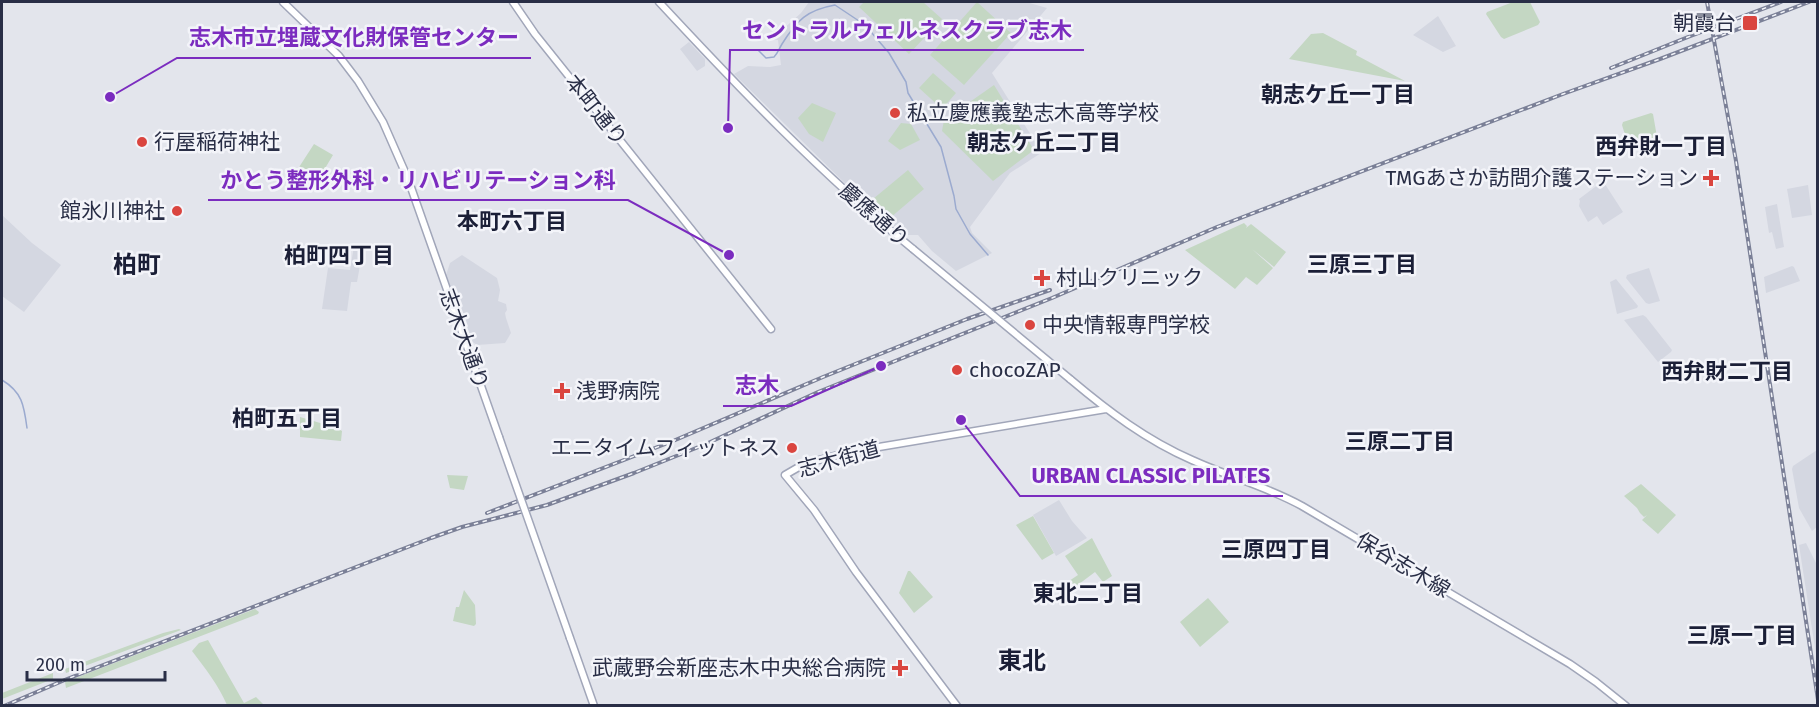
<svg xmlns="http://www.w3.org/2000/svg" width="1819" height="707" font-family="'Fira Sans','Noto Sans JP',sans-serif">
<rect width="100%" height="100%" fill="#e3e5ec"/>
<path fill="#d4d7e1" d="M809 2H1026L1047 8 992 73 1041 151V153L1010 173 970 227 972 233 992 253 956 271 932 251 918 235H905L865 203 734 74 748 66 770 67 781 65 778 40 771 39 780 32 801 13Z
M1438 16 1456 46 1443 52 1413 35Z
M689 42 705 59V66L697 71 680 49Z
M1603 181 1623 212 1603 225 1597 216 1588 222 1579 206 1580 201 1579 199Z
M1808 185 1812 215 1792 218 1787 189Z
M1777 204 1784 247 1776 249 1772 232 1769 233 1765 207Z
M2 215 32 243 61 265 24 312 2 296Z
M354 246 363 249 357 282H351L347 311 322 309 328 268 350 270Z
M462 255 497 278 500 290 498 301 506 304 507 310 505 313 506 318 511 333 505 343 477 345 470 340 446 275 450 263Z
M1792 266 1794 267 1800 281 1766 293 1764 277Z
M1649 268 1660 301 1649 304 1646 303 1626 278 1627 275Z
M1616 279 1638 306 1637 308 1617 314 1610 282Z
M1643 315 1646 317 1672 350 1671 352 1658 362 1624 320Z
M1817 450V527L1812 531 1799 508 1792 469 1793 466Z
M1059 500 1072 521 1087 538 1056 556 1033 515Z
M1806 543 1817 565V661L1799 545Z"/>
<path fill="#c4d7c3" d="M864 2H923L942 19 909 54 859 7Z
M977 2 1011 33 964 85 930 55Z
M1513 2H1530L1540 22 1538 25 1504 39 1501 37 1486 14 1487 12Z
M1323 33 1357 51 1356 55 1405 81 1289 59 1311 34Z
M933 73 956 93 942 109 919 88Z
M994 85 1034 150 993 181 942 131 944 120Z
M812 103 836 113 823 142 809 134 798 118Z
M1651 113 1653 114 1657 137 1632 152 1630 151 1622 125 1623 122Z
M901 123 911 124 920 140 900 150 888 141Z
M314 144 333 155 312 190 292 178Z
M908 170 924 189 890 218 873 199Z
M1244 223 1247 226 1246 228 1251 224 1286 252 1274 267 1252 249 1273 268 1257 285 1246 277 1235 289 1185 250Z
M300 417 337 428 342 431 341 441 300 437Z
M447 475 468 476 464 490 450 488Z
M1641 484 1676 515 1658 534 1642 520 1647 515 1644 517 1640 513 1637 508 1624 496Z
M1033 516 1054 553 1042 560 1016 525Z
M1092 538 1112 576 1103 582 1095 572 1071 590 1066 583 1078 575 1065 556Z
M908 571H910L933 597 914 613 899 593Z
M464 590 475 605 476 624 474 626 453 621 456 607H459Z
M1208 598 1229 622 1200 647 1180 622Z
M255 609 259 612 258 614 66 688 65 682Z
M179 629 181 630 66 673 65 669 163 633Z
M208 640 244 703 256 697 264 705H227C219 686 205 668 192 651L199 643Z
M53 673V679L2 699V693Z"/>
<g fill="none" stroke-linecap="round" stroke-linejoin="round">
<path stroke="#9baacf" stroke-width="1.5" d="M758 50 766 58 774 57C778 53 779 49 782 44 797 20 807 10 835 5L865 25 889 53 906 82 908 93 941 147 954 196 956 209 970 234 988 255
M2 380C22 392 24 405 27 428"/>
<defs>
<path id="major" d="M283 2 339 56 358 81 383 122 408 179 499 437
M513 2 535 34 771 329
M659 2C739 88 821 174 913 249
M1070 379C1108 411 1146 440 1192 460 1229 477 1266 486 1302 506L1570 664 1596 682 1626 706
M570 638 594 706
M957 706 856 572 814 510 785 475 804 464 849 452 1106 409"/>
</defs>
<use href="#major" stroke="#a1a6b9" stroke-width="9"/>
<use href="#major" stroke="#fff" stroke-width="6"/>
<defs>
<path id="rail" d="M1707 2 1736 161 1818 700
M1611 68 1688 37 1781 2
M487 513 673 441 823 377 967 319 1050 290
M4 706 67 679 431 538 462 527 547 505 634 473 706 444 818 392 1052 298 1217 227 1563 94 1660 59 1809 2"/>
</defs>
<use href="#rail" stroke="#7b8097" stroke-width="4"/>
<use href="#rail" stroke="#f3f4f9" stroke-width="1.5" stroke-dasharray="4.5" stroke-linecap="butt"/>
<defs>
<path id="major-bridge" d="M913 249 1070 379
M499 437 570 638"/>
</defs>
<use href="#major-bridge" stroke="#a1a6b9" stroke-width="9" stroke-linecap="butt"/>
<use href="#major-bridge" stroke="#fff" stroke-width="6"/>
</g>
<g fill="#da453f" stroke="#f3f4f9" stroke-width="2">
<rect x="1742" y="15" width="16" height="16" rx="3"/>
<circle cx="895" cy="113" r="6"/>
<circle cx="142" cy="142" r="6"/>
<path d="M1708 169h6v6h6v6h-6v6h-6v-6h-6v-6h6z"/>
<circle cx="177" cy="211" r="6"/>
<path d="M1039 269h6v6h6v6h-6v6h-6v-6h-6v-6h6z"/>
<circle cx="1030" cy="325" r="6"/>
<circle cx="957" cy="370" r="6"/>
<path d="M559 382h6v6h6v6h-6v6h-6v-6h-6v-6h6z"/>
<circle cx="792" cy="448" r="6"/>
<path d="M897 659h6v6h6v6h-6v6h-6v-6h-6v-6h6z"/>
</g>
<g text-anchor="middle" stroke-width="5" stroke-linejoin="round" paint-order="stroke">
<g font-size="21" fill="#292e46" stroke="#f3f4f9" text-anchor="start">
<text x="1736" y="30" text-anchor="end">朝霞台</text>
<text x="907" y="120">私立慶應義塾志木高等学校</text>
<text x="154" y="149">行屋稲荷神社</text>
<text x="1698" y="185" text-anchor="end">TMGあさか訪問介護ステーション</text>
<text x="165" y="218" text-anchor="end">館氷川神社</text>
<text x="1056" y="285">村山クリニック</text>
<text x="1042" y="332">中央情報専門学校</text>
<text x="969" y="377">chocoZAP</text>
<text x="576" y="398">浅野病院</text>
<text x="780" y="455" text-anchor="end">エニタイムフィットネス</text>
<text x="886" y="675" text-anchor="end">武蔵野会新座志木中央総合病院</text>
</g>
<g font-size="21" fill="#292e46" stroke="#f3f4f9">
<text transform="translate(596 110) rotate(51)" y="7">本町通り</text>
<text transform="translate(874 215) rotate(41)" y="7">慶應通り</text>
<text transform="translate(464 339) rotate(70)" y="7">志木大通り</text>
<text transform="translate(839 459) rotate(-15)" y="7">志木街道</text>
<text transform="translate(1403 565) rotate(31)" y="7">保谷志木線</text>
</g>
<g font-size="22" font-weight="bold" fill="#1b1f37" stroke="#f3f4f9">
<text x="1338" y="102">朝志ケ丘一丁目</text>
<text x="1044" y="150">朝志ケ丘二丁目</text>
<text x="1661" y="154">西弁財一丁目</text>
<text x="512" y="229">本町六丁目</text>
<text x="339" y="263">柏町四丁目</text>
<text x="1362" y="272">三原三丁目</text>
<text x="1727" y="379">西弁財二丁目</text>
<text x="287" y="426">柏町五丁目</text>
<text x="1400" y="449">三原二丁目</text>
<text x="1276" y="557">三原四丁目</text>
<text x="1088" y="601">東北二丁目</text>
<text x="1742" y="643">三原一丁目</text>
</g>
<g font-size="24" font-weight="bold" fill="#1b1f37" stroke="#f3f4f9">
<text x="137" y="273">柏町</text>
<text x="1022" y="669">東北</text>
</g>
</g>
<path fill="none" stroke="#7b2cbf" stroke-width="2" d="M728 128L730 50H1084M110 97L177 58H531M729 255L628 200H208M881 366L791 406H723M961 420L1020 496H1283"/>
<g fill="#7b2cbf" stroke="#f3f4f9" stroke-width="2">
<circle cx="728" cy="128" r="6"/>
<circle cx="110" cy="97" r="6"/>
<circle cx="729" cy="255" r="6"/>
<circle cx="881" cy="366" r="6"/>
<circle cx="961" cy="420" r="6"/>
</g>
<g font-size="22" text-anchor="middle" font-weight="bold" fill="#7b2cbf" stroke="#f3f4f9" stroke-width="5" stroke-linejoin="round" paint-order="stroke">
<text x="907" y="38">セントラルウェルネスクラブ志木</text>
<text x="354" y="45">志木市立埋蔵文化財保管センター</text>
<text x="418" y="188">かとう整形外科・リハビリテーション科</text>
<text x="757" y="393">志木</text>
<text x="1151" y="483">URBAN CLASSIC PILATES</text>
</g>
<rect width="1819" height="707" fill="none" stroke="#292e46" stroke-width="6"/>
<path d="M27 671v9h138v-9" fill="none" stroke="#292e46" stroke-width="3"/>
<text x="36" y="671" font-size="18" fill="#292e46" stroke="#f3f4f9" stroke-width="4.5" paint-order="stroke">200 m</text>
</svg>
